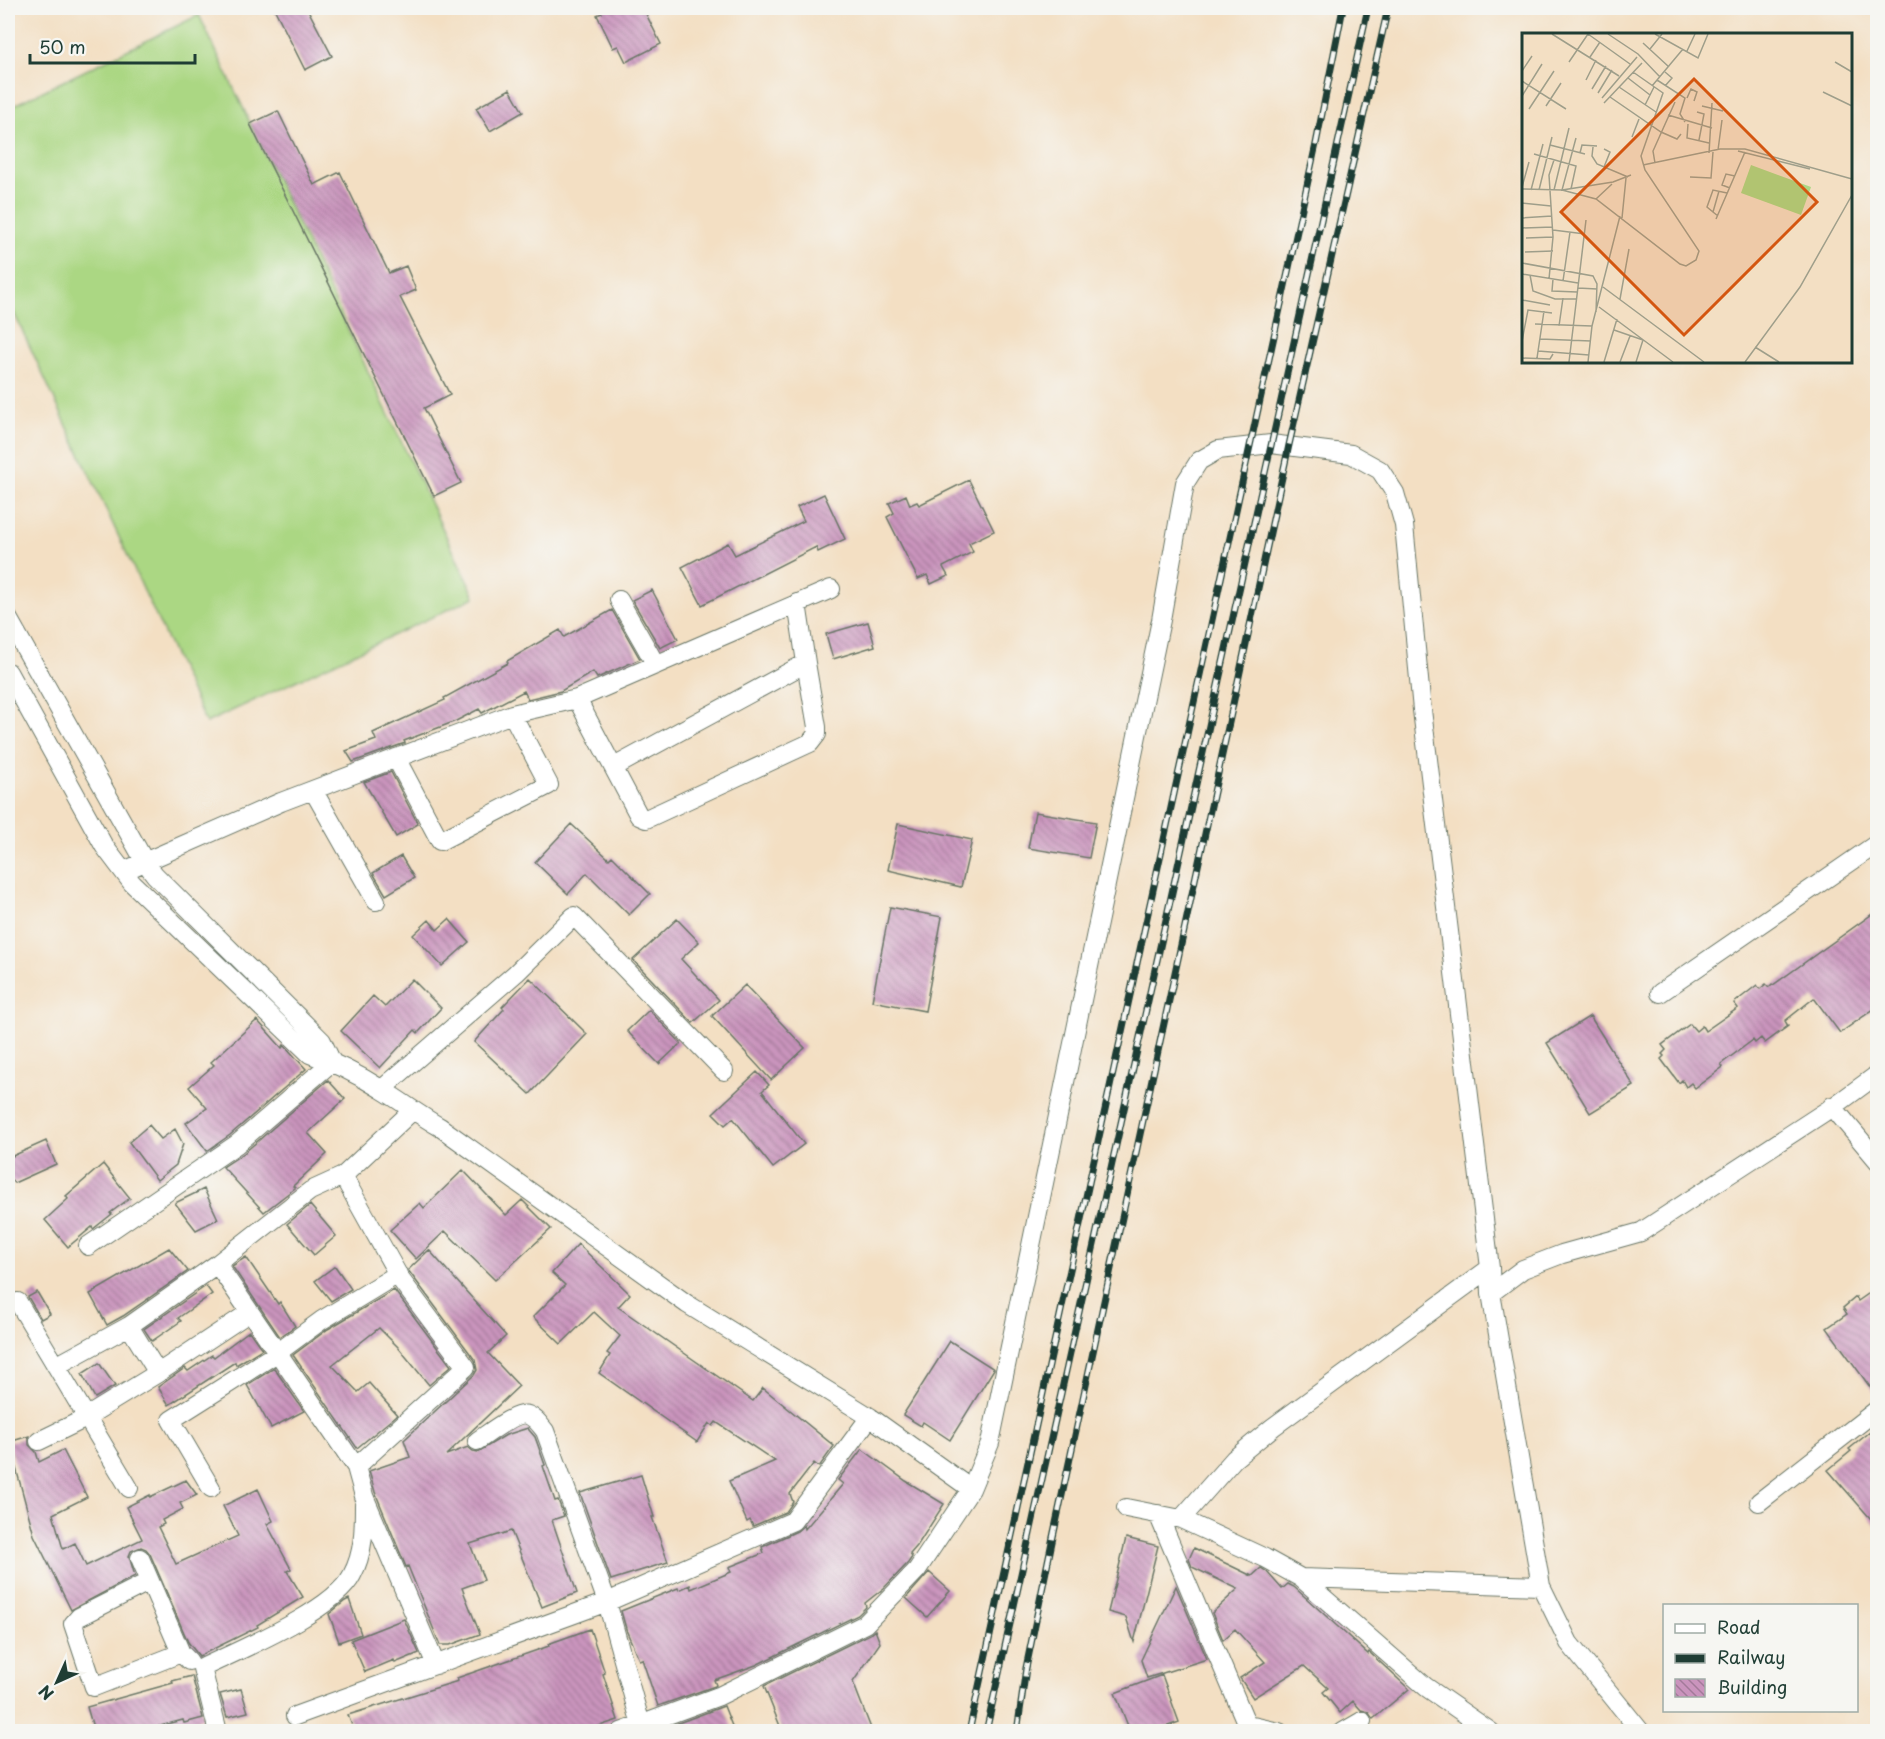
<svg xmlns="http://www.w3.org/2000/svg" width="1885" height="1739" font-family="'Playpen Sans',sans-serif">
<defs>
<pattern id="building-back-hatch" width="6" height="6" patternUnits="userSpaceOnUse" patternTransform="scale(1.5)"><rect width="6" height="6" fill="#ca94bd"/><path d="M-1 5l2 2M0 0l6 6M5-1l2 2" fill="none" stroke="#a37a9a"/></pattern>
</defs>
<rect width="100%" height="100%" fill="#f6f6f2"/>
<filter id="ink" filterUnits="userSpaceOnUse"><feTurbulence type="fractalNoise" baseFrequency=".0167" numOctaves="2"/><feDisplacementMap in="SourceGraphic" scale="12" xChannelSelector="R" yChannelSelector="G"/><feConvolveMatrix kernelMatrix="1 2 1 2 8 2 1 2 1" color-interpolation-filters="sRGB"/></filter>
<filter id="wash" filterUnits="userSpaceOnUse"><feTurbulence type="fractalNoise" baseFrequency=".008" numOctaves="4" result="noise"/><feDisplacementMap in="SourceGraphic" scale="24" xChannelSelector="R" yChannelSelector="G"/><feGaussianBlur stdDeviation="1.35" result="paint"/><feColorMatrix in="noise" values="0 0 0 0 0 0 0 0 0 0 0 0 0 0 0 0 0 1.4 0 .05"/><feComposite in="paint" operator="in"/></filter>
<g filter="url(#wash)">
<rect width="100%" height="100%" fill="#f3dfc3"/>
<path fill="#abd783" stroke="#658a5c" stroke-width="1.5" d="M199 15 475 597 206 723 8 300V108Z"/>
<g id="blocks">
<path fill="url(#building-back-hatch)" d="M274 8H307L332 56 305 70Z
M599 8H643L661 44 626 62 618 46 613 48 597 15 602 13Z
M510 89 523 112 490 131 476 108Z
M278 111 314 185 340 172 389 273 406 266 416 290 400 297 450 395 424 408 461 483 434 496 250 124Z
M969 480 994 531 969 543 973 552 943 567 948 576 931 584 927 575 918 579 887 517 894 513 889 503 906 495 910 505 917 502 919 505Z
M824 494 845 539 818 552 816 547 702 605 682 567 728 543 735 555 804 521 797 507Z
M652 590 678 639 660 648 632 600Z
M612 610 640 659 597 678 593 672 561 691 528 699 524 691 482 713 479 709 456 721 404 741 405 743 353 762 346 751 376 740 373 733 445 700 444 698 508 663 507 661 560 630 564 637Z
M868 622 875 646 833 659 826 634Z
M391 772 418 824 396 837 364 782Z
M1035 812 1096 822 1089 858 1028 848Z
M571 824 609 859 612 856 650 894 629 915 587 873 568 894 535 862Z
M898 824 972 840 961 887 888 870Z
M401 856 414 878 386 895 373 873Z
M890 907 942 917 925 1011 872 1001Z
M1878 910V1006L1840 1033 1814 998 1785 1021 1788 1026 1765 1043 1761 1038 1755 1043 1753 1040 1721 1064 1723 1067 1695 1088 1691 1083 1686 1087 1682 1080 1679 1083 1661 1059 1664 1056 1662 1054 1666 1050 1662 1045 1690 1024 1696 1031 1702 1026 1705 1031 1738 1008 1734 1003 1757 985 1760 989 1766 984 1769 987 1772 984 1773 985Z
M449 919 469 942 442 966 413 935 429 920 437 930Z
M677 919 699 942 681 959 719 1000 693 1023 633 960Z
M530 978 587 1034 530 1094 474 1042 504 1009 502 1007Z
M412 979 441 1008 418 1033 415 1030 380 1068 341 1031 373 996 385 1007Z
M745 985 805 1048 771 1080 712 1016Z
M649 1010 681 1043 659 1064 627 1031Z
M1590 1016 1634 1086 1590 1113 1547 1043Z
M257 1020 282 1048 284 1045 306 1069 230 1135 207 1151 186 1123 207 1108 189 1087 214 1065 211 1062Z
M757 1072 769 1085 762 1091 804 1144 773 1168 733 1118 725 1125 713 1113Z
M328 1080 345 1099 308 1133 327 1154 293 1186 295 1188 264 1212 223 1167 244 1153Z
M149 1125 161 1139 175 1129 183 1144 176 1165 157 1180 129 1142Z
M46 1141 56 1164 14 1183 8 1176V1158Z
M103 1164 130 1198 110 1213 112 1214 93 1229 92 1227 68 1247 45 1220 68 1199 66 1196Z
M463 1170 506 1215 522 1200 551 1229 495 1280 445 1231 416 1259 390 1230 420 1203 424 1208Z
M204 1189 218 1219 196 1230 175 1203Z
M310 1205 336 1236 314 1255 287 1224Z
M578 1244 630 1294 618 1307 753 1401 763 1388 834 1446 819 1467 814 1463 790 1494 793 1502 786 1512 753 1526 750 1520 747 1522 729 1481 775 1461 716 1422 713 1426 709 1423 697 1442 599 1373 610 1355 607 1353 620 1336 594 1312 561 1344 533 1317 565 1285 552 1273Z
M169 1248 188 1271 123 1316 107 1325 90 1294Z
M429 1250 506 1336 488 1353 519 1386 446 1455 468 1447 473 1451 478 1452 506 1435 528 1428 529 1430 535 1437 545 1465 543 1466 555 1501 558 1500 564 1516 552 1520 577 1593 542 1607 511 1531 470 1544 484 1580 462 1588 480 1634 450 1645H440L408 1566 406 1567 375 1492 369 1471 410 1457 404 1440 474 1375 477 1370 475 1360 408 1270Z
M246 1257 278 1304 280 1302 295 1326 280 1337 232 1266Z
M335 1266 351 1289 331 1301 315 1281Z
M206 1286 212 1294 178 1318 181 1321 152 1341 144 1329Z
M1878 1287V1398L1827 1328 1847 1314 1843 1308 1856 1297 1858 1301Z
M394 1290 451 1366 429 1385 398 1347 379 1328 332 1365 358 1392 369 1383 397 1415 357 1448 293 1355 328 1329Z
M37 1292 50 1314 41 1319 28 1297Z
M249 1331 262 1349 236 1365 235 1362 169 1405 158 1387 185 1368 188 1371 212 1355 214 1357Z
M950 1341 994 1369 950 1440 923 1422 921 1426 903 1415Z
M99 1363 115 1386 95 1398 82 1374Z
M274 1368 304 1411 271 1428 247 1385Z
M1870 1432 1878 1442V1527L1828 1470 1851 1451 1849 1449Z
M29 1436V1445L36 1452 39 1462 63 1450 87 1497 53 1514 63 1549 75 1543 86 1566 142 1539 126 1507 150 1495V1497L186 1480 197 1495 180 1503 183 1509 162 1520 164 1524 158 1527 176 1564 238 1536 223 1506 258 1489 273 1521 267 1524 291 1569 287 1571 303 1597 257 1625 258 1627 199 1656 188 1642 150 1554 146 1549 141 1547 131 1551 129 1556 135 1576 71 1610 34 1535 9 1442Z
M862 1449 906 1481 944 1504 917 1546 910 1554 912 1557 908 1563 884 1588 865 1603 866 1607 858 1615 756 1665 714 1680 716 1685 715 1686 658 1706 642 1659 639 1660 627 1632 621 1611 678 1588 679 1590 690 1585 691 1589 731 1572 729 1567 764 1553 762 1547 797 1531 804 1525 805 1529 843 1484 838 1480Z
M641 1475 654 1517H652L668 1562 611 1580 580 1493Z
M1126 1538 1158 1546 1134 1642 1126 1617 1108 1612Z
M1194 1548 1252 1576 1261 1568 1267 1572 1282 1589 1288 1584 1294 1587 1368 1654 1369 1652 1409 1689 1373 1719 1368 1712 1361 1710 1353 1701 1340 1713 1323 1692 1328 1688 1304 1666 1253 1698 1240 1678 1265 1662 1235 1629 1223 1640 1212 1613 1238 1589 1192 1567 1189 1559Z
M929 1572 950 1591 927 1617 906 1598Z
M1176 1586 1207 1659 1147 1678 1141 1660Z
M349 1599 361 1634 339 1642 329 1614 345 1601Z
M404 1619 419 1653 395 1663 394 1660 365 1672 351 1640Z
M590 1629 605 1673 603 1674 618 1720 584 1731H354L348 1715 458 1681 457 1678 549 1646 548 1644Z
M875 1630 880 1643 853 1682 872 1731H782L764 1686 870 1634Z
M1162 1675 1179 1722 1154 1731H1130L1115 1693Z
M192 1676 203 1718 184 1723 183 1720 141 1731H138L136 1725 111 1731H94L87 1707 173 1683 172 1681Z
M241 1689 248 1712 227 1717 220 1694Z
M724 1706 734 1731H666L665 1728Z"/>
</g>
</g>
<g filter="url(#ink)">
<use href="#blocks" fill-opacity="0" stroke="#697666" stroke-width="1.5"/>
<g fill="none" stroke-linecap="round" stroke-linejoin="round">
<defs>
<path id="street" d="M619 600 656 665
M8 618 145 862 155 875 322 1041 332 1062
M8 672 104 846 132 883 310 1054C335 1063 359 1075 381 1089 401 1101 419 1115 440 1127L687 1304 870 1417 971 1489
M577 699 639 816 646 819 810 743 817 734V727L806 663
M396 758 440 841 549 785 512 714
M614 767 806 663 797 603
M313 790 376 901
M124 871 281 802 512 714 577 699 831 589
M1660 993 1878 843
M382 1089 516 973 574 916 724 1071
M1832 1106 1878 1161
M343 1176 401 1280 466 1367 356 1467
M88 1246 237 1144 332 1062
M217 1264 356 1467 364 1496 436 1665
M1491 1293 1523 1269 1562 1254 1641 1232 1837 1104 1878 1074
M18 1302 129 1488
M56 1366 129 1326
M158 1373 250 1312
M39 1441 78 1422 158 1373 129 1326 217 1264 310 1191 343 1176 412 1111
M477 1441C488 1434 516 1411 528 1415 536 1418 540 1425 545 1431L607 1602 643 1732
M211 1488 171 1420 277 1353 322 1320 398 1274
M1759 1502 1878 1409
M1126 1508 1181 1519 1265 1558 1301 1578 1426 1687 1491 1732
M1158 1514 1250 1732
M1181 1519 1234 1459 1273 1427 1490 1268
M140 1558 181 1653 189 1661
M1301 1578 1541 1586
M150 1581 79 1617 73 1624 94 1687 181 1653
M295 1716 607 1602 793 1521 870 1417
M1248 1725 1279 1732
M218 1732 202 1668C239 1650 334 1611 352 1575 364 1553 364 1528 364 1504
M621 1732 719 1696 865 1624 917 1570 971 1489 990 1443 1161 620 1185 483 1199 461 1218 450 1271 444 1351 454 1380 470 1395 493 1404 525 1422 710 1490 1268 1491 1293 1541 1586 1569 1643 1641 1732
M1343 1732 1362 1721"/>
</defs>
<use href="#street" stroke="#697666" stroke-width="20"/>
<use href="#street" stroke="#fff" stroke-width="18"/>
<defs>
<path id="rail" d="M969 1732 1316 144 1343 8
M986 1732 1368 8
M1017 1732 1026 1668 1053 1537 1289 445 1388 8"/>
</defs>
<use href="#rail" stroke="#1f3d34" stroke-width="7"/>
<use href="#rail" stroke="#f6f6f2" stroke-width="4.5" stroke-dasharray="14" stroke-linecap="butt"/>
</g>
</g>
<g transform="translate(1522 33)">
<rect width="330" height="330" fill="#f3dfc3"/>
<path d="M229 132 289 154 279 182 219 160Z" fill="#abd783"/>
<path fill="none" stroke="#9e9e8a" stroke-width="1.5" d="M30 1 97 43M66 1 108 31M86 1 116 21 138 44M133 1 176 25 186 1M121 10 147 34M128 16 140 1M165 18 173 1M68 24 78 9M47 29 66 1M313 29 330 39M0 38 10 23M106 45 128 62M64 47 74 27M135 47 163 65 158 81 163 89M0 48 44 76M130 53 161 16M143 53 150 45 143 39M97 54 134 79M70 56 84 33M301 59 330 73M76 60 90 37M0 63 20 31M88 64 139 99 155 106 159 101M80 65 115 24M165 65 169 56 175 59 172 68M82 70 120 30M123 72 132 54M24 73 39 50M180 73 201 78M7 76 32 38M175 79 182 81 177 107M146 82 190 95M166 91 165 105 187 110M110 104 117 86M54 105 40 157 91 149 109 142M28 112 63 121M71 114 70 123 75 131 106 144M196 117 200 87M216 118 288 136M58 120 60 112 75 113M187 120 190 70M12 121 54 133 49 156M133 130 131 118 153 69M121 132 198 116H223L330 146M82 134 88 119 82 116M168 144 189 145 191 119M0 154 7 129M208 155 200 152 204 141 213 143M0 156 40 157 74 166 158 231 164 233 174 227 177 218 123 137 119 123 141 60 111 39M9 157 21 111M17 157 30 104M32 157 47 95M74 166 90 151M0 170 29 173M191 179 185 174 191 157 205 160M196 183 191 179 197 158M0 185 30 183M100 185 104 145M194 186 223 119M0 195 31 194M31 197 63 201M4 205 31 204M3 219 31 218M0 230 71 243 75 251 74 279M0 241 56 250M8 242 11 258 33 266H54M27 246 31 204 27 142 32 127M31 246 30 258 55 259M41 248 48 199M81 254 182 329M56 255 75 256M98 266 107 216M0 267 28 272M77 274 151 329M13 291 70 293M37 293 41 265M92 297 121 307 114 329M18 306 69 308M0 308 6 277 30 280M233 314 257 329M16 318 67 322M0 325 28 326 31 321M15 325 22 278M47 329 64 187M66 329 70 293 98 183M82 329 95 286M98 329 108 303M223 329 278 254 330 162"/>
<path fill="#d45610" fill-opacity="0.15" stroke="#d45610" stroke-width="3" d="M172 46 295 169 162 302 39 179Z"/>
<rect width="330" height="330" fill="none" stroke="#1f3d34" stroke-width="3"/>
</g>
<rect width="1885" height="1739" fill="none" stroke="#f6f6f2" stroke-width="30"/>
<rect x="1663" y="1604" width="195" height="108" fill="#f6f6f2" stroke="#a0aca6" stroke-width="1.5"/>
<rect x="1675" y="1624" width="30" height="9" fill="#ffffff" stroke="#a0aca6" stroke-width="1.5"/>
<text x="1717" y="1634" font-size="18" fill="#1f3d34">Road</text>
<rect x="1675" y="1654" width="30" height="9" fill="#1f3d34" stroke="#a0aca6" stroke-width="1.5"/>
<text x="1717" y="1664" font-size="18" fill="#1f3d34">Railway</text>
<rect x="1675" y="1679" width="30" height="18" fill="url(#building-back-hatch)" stroke="#a0aca6" stroke-width="1.5"/>
<text x="1717" y="1694" font-size="18" fill="#1f3d34">Building</text>
<g transform="translate(57 1682) rotate(225)" stroke="#f6f6f2" stroke-width="4.5" paint-order="stroke">
<path d="M0-4.5L10 22L0 15L-10 22Z" fill="#1f3d34"/>
<text y="-9" font-size="16" font-weight="bold" text-anchor="middle" fill="#1f3d34">N</text>
</g>
<path d="M30 54v9h165v-9" fill="none" stroke="#1f3d34" stroke-width="3"/>
<text x="39" y="54" font-size="18" fill="#1f3d34" stroke="#f6f6f2" stroke-width="4.5" paint-order="stroke">50 m</text>
</svg>
